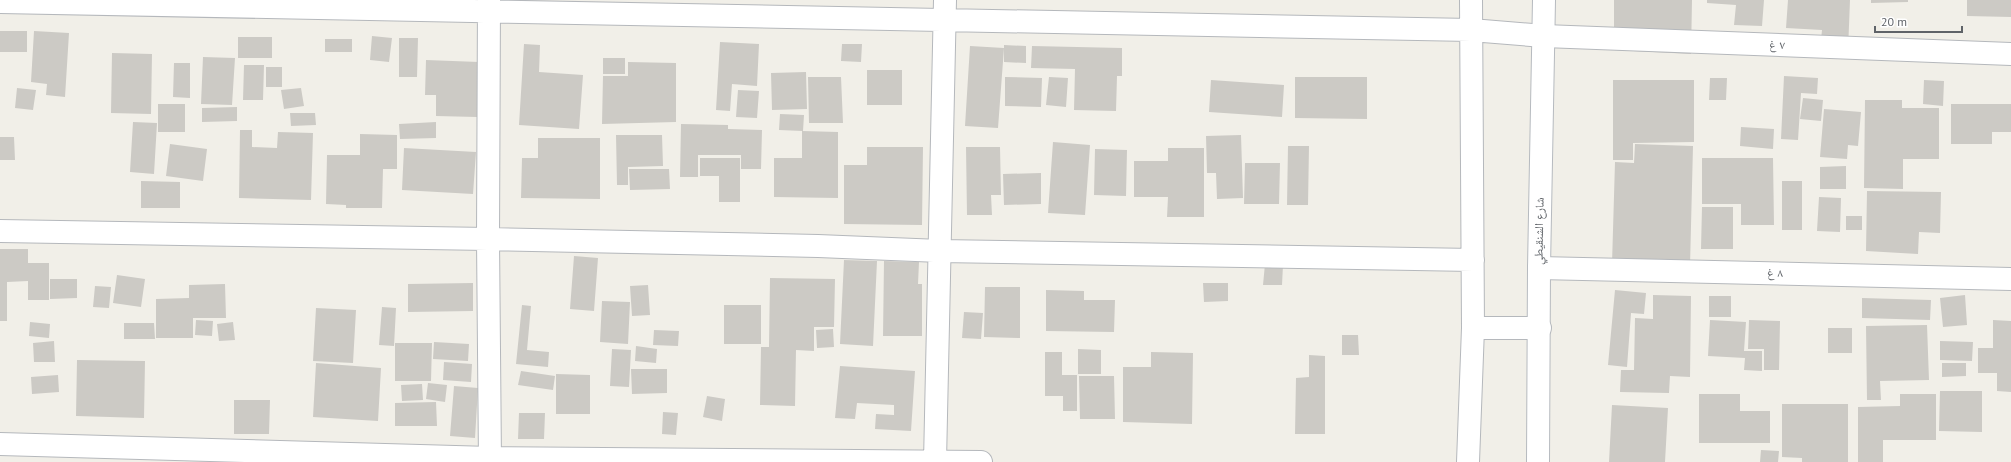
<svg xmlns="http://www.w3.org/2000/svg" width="2011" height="462" font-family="'PT Sans','Noto Naskh Arabic',sans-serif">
<rect width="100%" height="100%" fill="#f1efe8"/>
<path fill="#cccac5" d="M1614 0H1692L1691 54 1614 50Z
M1707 0H1764L1762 26 1734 25 1736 5 1707 3Z
M1788 0H1850L1848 51 1820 50 1822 30 1786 28Z
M1871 0H1908V2L1871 3Z
M1967 0H2011V17L1967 16Z
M0 31H27V52H0Z
M34 31 69 33 65 97 46 95 47 84 31 82Z
M372 36 392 38 389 62 370 60Z
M238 37H272V58H238Z
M399 38H418L417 77H399Z
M325 39H352V52H325Z
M720 42 759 44 757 86 732 84 730 111 716 110Z
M524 44 540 45 539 72 583 75 579 129 519 125Z
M842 44H862L861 62 841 61Z
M1004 45 1026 46V63L1004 62Z
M970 46 1004 48 998 128 965 126Z
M1032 46 1122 48V76H1117L1116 111 1074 110 1075 69 1031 68Z
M112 53 152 54 151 114 111 113Z
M203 57 235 58 232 105 201 104Z
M603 58H625V74H603Z
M426 60 479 62 477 117 436 116V95H425Z
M628 62 676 63V122L602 124 603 76H628Z
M174 63H190V98L173 97Z
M244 65H264L263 100H243Z
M266 67H282V87H266Z
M867 70H902V105H867Z
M806 72 807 109 772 110 771 73Z
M1784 76 1818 78 1817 94 1801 93 1798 140 1781 139Z
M808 77H841L843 123H809Z
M1005 77 1042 78 1041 107 1005 106Z
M1049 77 1068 78 1066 107 1046 105Z
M1295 77H1367V119L1295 118Z
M1710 78H1727L1726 100H1709Z
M1211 80 1284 85 1282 117 1209 112Z
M1613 80H1694V142L1633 143V160H1613Z
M1924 80 1944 81 1943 106 1923 104Z
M17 88 36 90 33 110 15 108Z
M301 88 304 106 284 109 281 90Z
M738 90 759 91 757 118 736 117Z
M1803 98 1823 100 1821 121 1800 119Z
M1865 100H1902V108H1939V159H1903V189L1864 188Z
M158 104H185V132H158Z
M1951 104H2011V132H1992V144H1951Z
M237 107V121L202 122V108Z
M1824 109 1861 112 1858 146 1848 145 1847 159 1820 157Z
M290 113H315L316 125 291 126Z
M780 114 804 115 803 131 779 130Z
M133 122 157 123 154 174 130 172Z
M436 122V138L400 139 399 124Z
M681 124 728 125V129L762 130 761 169H741V155H698V177H680Z
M1741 127 1774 129 1773 149 1740 146Z
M240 130H252V147L277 148 278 132 313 133 311 200 239 198Z
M802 131 838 132V198L774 197V158H802Z
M360 134 397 135V169H383L382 208H346V205L326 204 327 155H360Z
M616 135H662L663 166 628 167V185H617Z
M1241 135 1243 198 1217 199 1216 173H1207L1206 136Z
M0 137H14L15 160H0Z
M538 138H600V199L521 198 522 158H538Z
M1053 142 1090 145 1085 215 1048 213Z
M170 144 207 149 203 181 166 176Z
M1635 144 1693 146 1690 266 1612 264 1615 162 1634 163Z
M1288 146H1309L1308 205H1287Z
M867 147H923L922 225 844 224V165H867Z
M966 147H1000L1001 195H991L992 215H967Z
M404 148 476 152 473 194 402 190Z
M1168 148H1204V217H1167L1168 197H1134V161H1168Z
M1095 149 1127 150 1126 196 1094 195Z
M700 158H740V202H719V176H700Z
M1702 158H1773L1774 225H1741V204H1702Z
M1245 163H1280L1279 204H1244Z
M1846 166V189H1820V167Z
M629 169H669L670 189 630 190Z
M1041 173V204L1004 205 1003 174Z
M141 181 180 182V208H141Z
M1782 181H1802V230H1782Z
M1867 191 1941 192 1940 233 1919 232 1918 254 1866 251Z
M1819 197 1841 198 1840 232 1817 231Z
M1702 207H1733V249H1701Z
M1846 216H1862V230H1846Z
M0 249H28V263H49V300H28V281L7 282V321H0Z
M574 256 598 258 594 311 570 309Z
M844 260 877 261 873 346 840 344Z
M884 261 919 262 918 284H922V336H883Z
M1265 264 1283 265 1282 285H1263Z
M117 275 145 279 141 307 113 303Z
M770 278 835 279 834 327H814V351L796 350 795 406 760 405 761 347H769Z
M50 279H77V298L50 299Z
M473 283V311L408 312V284Z
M1203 283H1228V301L1204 302Z
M225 284 226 318H193V338H156V299L189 298V285Z
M648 285 650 315 632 316 630 286Z
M95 286 111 287 109 308 93 307Z
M985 287H1020V338L984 337Z
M1046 290 1084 291V300H1115L1114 332 1046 331Z
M1615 290 1646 293 1644 314 1631 313 1627 367 1608 365Z
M1653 295 1691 296 1690 377 1670 376 1669 393 1620 392 1621 370H1634L1635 318 1653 319Z
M1965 295 1967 325 1943 327 1940 298Z
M1709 296H1731V317H1709Z
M1862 298 1931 300 1930 320 1862 318Z
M602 301 630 302 628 344 600 342Z
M522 305 531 306 527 350 549 352 548 367 516 364Z
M724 305H761V344H724Z
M382 307 396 308 394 346 379 345Z
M316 308 356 310 353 363 313 361Z
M964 312 983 313 981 339 962 338Z
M196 320 213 321 212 336 195 335Z
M1710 320 1746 322 1744 351H1762V371L1744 370 1745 358 1708 356Z
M1749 320 1780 321 1779 370H1764V349H1748Z
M1993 320 2011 321V392L1997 391V373H1978V348H1993Z
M30 322 50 324 49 338 29 336Z
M233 322 235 340 219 341 217 324Z
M124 323H154L155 339H124Z
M1927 325 1929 380 1880 381 1881 400H1867L1866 326Z
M1828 328H1852V353H1828Z
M833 329 834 347 817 348 816 330Z
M654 330 679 331 678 346 653 345Z
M1342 335H1358L1359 355H1342Z
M54 341 55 362H34L33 343Z
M1940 341 1973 342 1972 361 1940 360Z
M434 342 469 344 468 361 433 359Z
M395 343H432L431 381H395Z
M636 346 657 349 656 363 635 361Z
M612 349 631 350 629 387 610 386Z
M1078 349 1101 350V374H1078Z
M1045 352H1062V375H1077V411H1063V396H1045Z
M1151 352 1193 353 1192 424 1123 422V367H1151Z
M1309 355 1325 356V434H1295L1296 378 1309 377Z
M77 360 145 361 144 418 76 416Z
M444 362 472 364 471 382 443 380Z
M316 363 381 368 378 421 313 417Z
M1942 363H1966V376L1942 377Z
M840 366 915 371 911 431 875 429 876 414 894 415V405L857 403 855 419 835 418Z
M631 369H667V393L632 394Z
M521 371 555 376 553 390 518 385Z
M556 374 590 375V414H556Z
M58 375 59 392 32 394 31 377Z
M1079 376H1114L1115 419H1080Z
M428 383 447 385 445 402 426 399Z
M422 384 423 400 402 401 401 385Z
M454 386 478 388 475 438 450 436Z
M1940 391H1982V432L1939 431Z
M1699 394H1740V411H1770V443H1699Z
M1900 394H1936V440H1883V462H1858V407L1900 406Z
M707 396 725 399 722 421 703 417Z
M234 400H270L269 434H234Z
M436 402 437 426H395V403Z
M1782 404H1848V462H1802V458L1782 457Z
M1612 405 1668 408 1665 462H1609Z
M663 412 678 413 676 435 662 434Z
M519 413H545L544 439H518Z
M1761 450 1779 451 1778 462H1760Z"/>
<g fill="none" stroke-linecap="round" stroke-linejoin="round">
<defs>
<path id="street" d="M489 0 488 239 490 462
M0 2 1471 30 1544 36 2011 54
M0 231 488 239 818 246 940 251 1473 260
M1539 268 2011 279
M1473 328H1540
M0 444 490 458 981 462
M935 462 945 0
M1468 462 1473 328 1471 0"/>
<path id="secondary" d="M1538 462 1539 268 1544 0"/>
</defs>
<use href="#street" stroke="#b5b8bc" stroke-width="24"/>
<use href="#secondary" stroke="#b6babf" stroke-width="24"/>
<use href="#street" stroke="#fff" stroke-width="22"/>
<use href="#secondary" stroke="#fff" stroke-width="22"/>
</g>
<g text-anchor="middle" stroke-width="3.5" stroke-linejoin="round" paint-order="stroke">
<g font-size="12" fill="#5f6368" stroke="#fff">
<text transform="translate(1777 45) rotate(2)" y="4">٧ غ</text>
<text transform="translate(1539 231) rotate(-89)" y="4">شارع الشنقيطي</text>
<text transform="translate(1775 273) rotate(1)" y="4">٨ غ</text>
</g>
</g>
<path d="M1875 26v6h87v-6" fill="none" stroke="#5f6368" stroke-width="2"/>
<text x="1881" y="26" font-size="12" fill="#5f6368" stroke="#ffffff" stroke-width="3" paint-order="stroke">20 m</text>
</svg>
